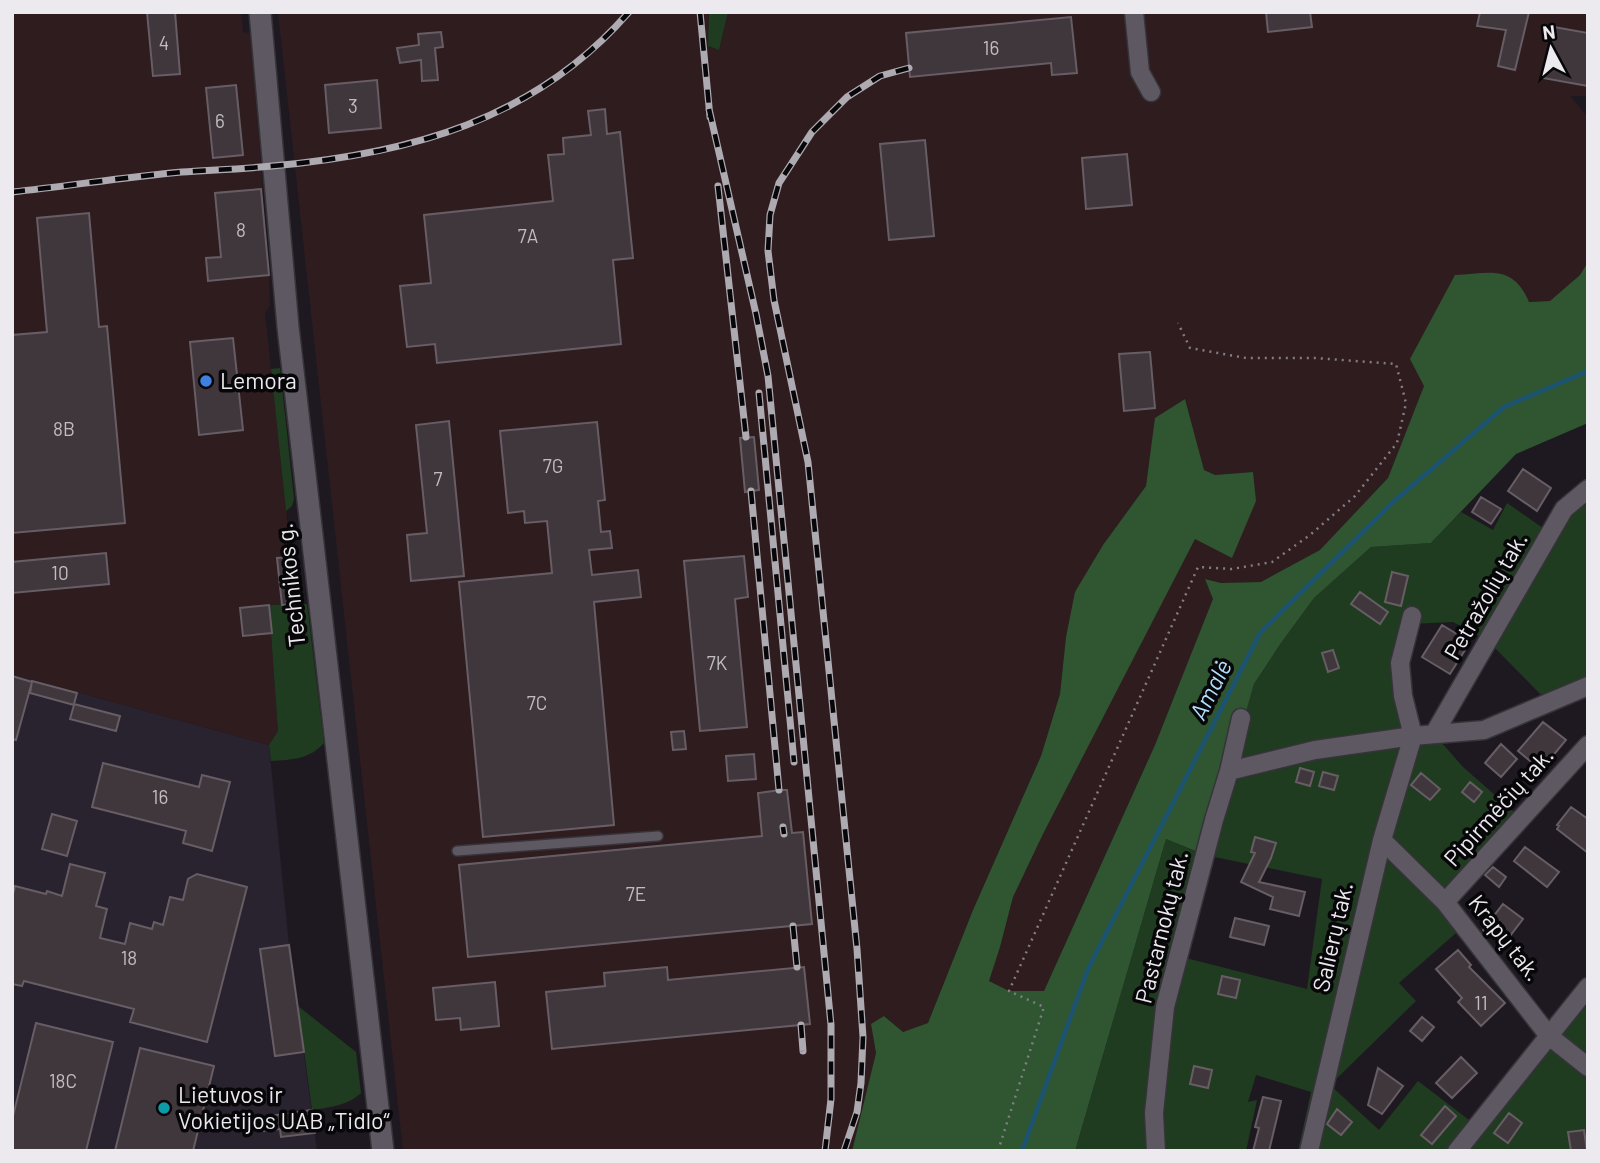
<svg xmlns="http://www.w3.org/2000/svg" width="1600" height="1163" font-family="Barlow,sans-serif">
<rect width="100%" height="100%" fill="#1e1921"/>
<path fill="#29222f" d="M12 674 269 745 289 945 317 1151H12Z"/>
<path fill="#2f1c1e" d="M12 12H241L243 32 251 33 269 275 270 306 265 313 296 604 269 605 278 731 269 745 12 674Z
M278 12H709L708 46 719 50 728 12H1588V96H1570L1588 117V262L1580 275 1551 301 1529 302 1424 386 1388 478 1321 550 1261 582 1221 583 1206 579 1214 599 1155 745 1044 991H1009L988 981 1000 947 1013 897 1043 834 1195 538 1252 472 1215 475 1204 470 1185 399 1156 418 1146 486 1103 545 1066 637 1060 694 1041 756 973 910 928 1023 903 1032 885 1016 871 1024 876 1053 852 1151H403Z"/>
<path fill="#1f3c20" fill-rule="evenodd" d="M709 12H728L719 50 708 46Z
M280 368 294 499 292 506 286 511 271 369Z
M1588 489V686L1549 703 1488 641 1453 622 1410 624 1400 663 1413 736 1434 734 1463 767 1522 819 1446 902 1464 926 1399 983 1416 1001 1330 1085 1379 1130 1418 1081 1477 1126 1588 987V1151H1298L1311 1092 1256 1075 1248 1102 1257 1100 1246 1151H1170L1157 1147 1156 1151H1075L1166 839 1204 855 1254 684 1281 643 1314 598 1371 547 1431 543 1461 512 1493 530 1507 503 1550 533ZM1205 855 1322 879 1307 989 1178 956Z
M307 604 324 743C310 759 291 760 271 761L269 745 278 731 269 605Z
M298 1006 356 1052 361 1093C347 1106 330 1107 312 1110Z"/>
<path fill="#2f5630" d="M1588 262V423L1516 454 1431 543 1371 547 1314 598 1281 643 1254 684 1205 855 1166 839 1075 1151H852L876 1053 871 1024 884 1016 903 1032 928 1023 973 910 1041 756 1060 694 1066 637 1075 592 1103 545 1146 486 1155 418 1185 399 1204 470 1215 475 1253 472 1256 501 1232 558 1195 539 1043 834 1013 897 1000 947 989 981 1009 991H1044L1155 745 1213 599 1205 579 1221 583 1261 582 1320 550 1388 478 1424 386 1410 359 1455 275C1490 273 1513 264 1529 302L1550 301 1580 275Z"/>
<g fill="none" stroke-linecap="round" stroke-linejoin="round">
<path stroke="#1b5371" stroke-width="4.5" d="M1022 1151 1088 969 1260 633 1392 503 1504 407 1588 371"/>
</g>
<path fill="#40373d" stroke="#675d64" stroke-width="2" d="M147 12H175L180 74 153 76Z
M1266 12H1310L1312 27 1268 32Z
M1480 12H1529L1515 70 1498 66 1506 30 1477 26Z
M1071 17 1077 73 1052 75 1051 63 910 77 906 33Z
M1554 27 1588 33V86L1543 78Z
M441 32 443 47 435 48 438 80 422 81 421 60 400 63 397 48 419 45 418 34Z
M377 80 381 128 329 133 325 85Z
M236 85 243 155 213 158 206 88Z
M605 109 607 134 620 132 633 258 613 260 621 344 437 363 435 344 407 347 400 286 431 283 424 215 553 201 548 155 564 154 563 138 591 135 588 111Z
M925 140 934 236 889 240 880 144Z
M1127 154 1132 205 1086 209 1082 158Z
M261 189 269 275 208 281 206 258 221 257 215 193Z
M89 213 99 327 107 326 125 523 12 533V335L47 332 37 218Z
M233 338 243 430 199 435 190 342Z
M1150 352 1155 408 1124 411 1119 354Z
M449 421 464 576 411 581 407 535 427 533 416 425Z
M597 422 605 500 598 501 601 532 610 531 612 548 589 550 592 575 638 570 641 597 594 602 614 825 483 837 459 582 552 573 547 521 525 523 524 511 508 513 500 431Z
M754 437 759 490 745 492 740 438Z
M1523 469 1551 488 1537 511 1508 491Z
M1481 497 1501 509 1491 524 1472 512Z
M106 553 109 584 12 593V562Z
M744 556 748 597 735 599 747 727 700 731 684 561Z
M292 557 296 604 282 605 277 558Z
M1392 572 1408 576 1401 606 1385 602Z
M1360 592 1388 612 1380 624 1351 604Z
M269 605 272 633 243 636 240 608Z
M1442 625 1470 642 1450 674 1422 657Z
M1333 650 1339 668 1328 672 1322 653Z
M12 676 32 682 16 740 12 739Z
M32 681 77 693 74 704 120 716 116 731 70 719 74 705 30 693Z
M1543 722 1566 740 1541 770 1518 751Z
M684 731 686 749 673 750 671 732Z
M1501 744 1517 759 1501 777 1485 763Z
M754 754 756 779 728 781 726 756Z
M103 763 199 787 202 775 230 782 212 851 183 843 186 831 92 807Z
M1300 768 1314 772 1310 786 1296 782Z
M1323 772 1338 776 1334 790 1319 786Z
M1421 773 1440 789 1430 800 1411 785Z
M1470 782 1482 792 1474 802 1462 792Z
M780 790H787L792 833 803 832 812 924 468 957 459 865 762 836 758 793Z
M1571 807 1588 819V853L1557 829 1559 826 1557 825Z
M52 814 77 821 67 856 42 849Z
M1255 837 1276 843 1271 858 1259 882 1305 892 1299 916 1270 909 1273 897 1241 882 1255 853 1251 852Z
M1525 847 1559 872 1547 887 1514 861Z
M70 864 105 873 96 906 107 909 100 938 125 944 130 923 152 929 154 922 163 925 170 897 183 900 188 879 197 874 247 887 207 1042 130 1022 134 1009 24 981 22 986 12 984V898L15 886 46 894 47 891 62 896Z
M1493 867 1506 877 1499 887 1485 875Z
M1503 904 1523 919 1503 945 1483 930Z
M1235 918 1269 926 1264 945 1230 937Z
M289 945 304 1052 275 1056 260 949Z
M1458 950 1471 965 1469 967 1505 1003 1481 1026 1458 1002 1462 998 1436 969Z
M667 967 668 980 804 967 810 1024 552 1049 546 992 605 986 604 973Z
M1222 976 1240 980 1236 998 1218 994Z
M495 982 499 1026 461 1030 460 1018 436 1020 433 988Z
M1422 1017 1434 1027 1422 1041 1410 1031Z
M36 1023 113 1042 86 1151H12V1120Z
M140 1048 214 1066 193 1151H115Z
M1461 1057 1477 1073 1452 1098 1436 1083Z
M1194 1066 1212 1070 1208 1088 1190 1084Z
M1378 1068 1403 1086 1382 1114 1368 1105Z
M1263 1097 1281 1101 1269 1151H1253L1259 1128 1255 1127Z
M1445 1106 1456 1116 1432 1144 1421 1135Z
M1337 1109 1352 1122 1341 1135 1327 1124Z
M312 1110 315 1133 281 1137 280 1129 264 1131 262 1117Z
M1509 1113 1522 1123 1508 1143 1494 1133Z
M1584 1130 1587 1151H1571L1568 1132Z"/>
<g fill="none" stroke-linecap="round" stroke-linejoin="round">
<defs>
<path id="lane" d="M457 851 658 836"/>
<path id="street" d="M1134 12 1140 72 1151 92
M1412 616 1400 663 1403 696 1413 736 1484 730 1588 686
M1434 734 1564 509 1588 489
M1229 771 1315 750 1413 736 1382 840 1309 1151
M1382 840 1445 902 1549 1036 1588 1067
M1445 902 1588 745
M1156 1151 1154 1113 1165 1007 1214 820 1229 771 1241 718
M1457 1151 1588 987"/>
<path id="secondary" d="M260 12 288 327 383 1151"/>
</defs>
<use href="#lane" stroke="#363339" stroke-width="12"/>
<use href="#street" stroke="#363339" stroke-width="21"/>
<use href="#secondary" stroke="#363339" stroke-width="24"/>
<path stroke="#827e85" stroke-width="2.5" stroke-dasharray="2 5" stroke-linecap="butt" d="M998 1151 1044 1007 1009 991 1198 567 1232 569 1272 562 1310 535 1355 496 1397 443 1406 403 1396 364 1315 358H1246L1190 348 1178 323"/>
<use href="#lane" stroke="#5d5861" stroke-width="9"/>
<use href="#street" stroke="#5d5861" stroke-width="18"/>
<use href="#secondary" stroke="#5d5861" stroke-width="21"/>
<defs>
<path id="rail" d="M700 12 710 117
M709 109 756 314 768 376 831 1025V1099L825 1151
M718 186 746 437
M12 192C69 186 125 177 182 172 212 170 242 169 272 166 409 154 535 120 629 12
M759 393 794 762
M751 491 779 790
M783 827 784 834
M793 926 797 967
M801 1025 803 1051
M844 1151 857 1112 861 1083 863 1037 857 949 808 462 774 300 768 251 770 215 779 183 812 132 847 97 880 76 909 68"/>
</defs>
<use href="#rail" stroke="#aeaab1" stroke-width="7"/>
<use href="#rail" stroke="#070608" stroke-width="4.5" stroke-dasharray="13" stroke-linecap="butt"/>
</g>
<circle fill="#3f7fe0" stroke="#070608" stroke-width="2.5" cx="206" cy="381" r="7"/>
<circle fill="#0f9aa8" stroke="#070608" stroke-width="2.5" cx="164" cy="1108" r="7"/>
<g text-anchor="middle" stroke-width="7" stroke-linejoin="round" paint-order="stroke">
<g font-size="19" fill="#c1bcc2">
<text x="164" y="50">4</text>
<text x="991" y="55">16</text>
<text x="353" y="113">3</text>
<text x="220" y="128">6</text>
<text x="241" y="237">8</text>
<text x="528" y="243">7A</text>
<text x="64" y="436">8B</text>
<text x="553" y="473">7G</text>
<text x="438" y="486">7</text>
<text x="60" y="580">10</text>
<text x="717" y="670">7K</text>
<text x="537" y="710">7C</text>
<text x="160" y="804">16</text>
<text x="636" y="901">7E</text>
<text x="129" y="965">18</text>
<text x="1481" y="1010">11</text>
<text x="63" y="1088">18C</text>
</g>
<g font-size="23" fill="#ece9ef" stroke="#070608" text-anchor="start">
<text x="220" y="389">Lemora</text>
<text x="178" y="1103">Lietuvos ir<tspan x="178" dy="26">Vokietijos UAB „Tidlo“</tspan></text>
</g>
<g font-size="23" fill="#ece9ef" stroke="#070608">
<text transform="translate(291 585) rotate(-96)" y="8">Technikos g.</text>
<text transform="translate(1486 596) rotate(-60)" y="8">Petražolių tak.</text>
<text transform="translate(1499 807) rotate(-48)" y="8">Pipirmėčių tak.</text>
<text transform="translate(1162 927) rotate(-76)" y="8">Pastarnokų tak.</text>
<text transform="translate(1333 937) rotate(-77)" y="8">Salierų tak.</text>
<text transform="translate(1505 938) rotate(52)" y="8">Krapų tak.</text>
</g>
<g font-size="24" font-style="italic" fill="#b1dffe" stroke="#070608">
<text transform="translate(1211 690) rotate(-63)" y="8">Amalė</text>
</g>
</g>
<rect width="1600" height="1163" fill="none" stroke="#ece9ef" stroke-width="28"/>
<g transform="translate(1551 49) rotate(353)" stroke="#070608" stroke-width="5" paint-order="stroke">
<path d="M0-5L12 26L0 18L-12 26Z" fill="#ece9ef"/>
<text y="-10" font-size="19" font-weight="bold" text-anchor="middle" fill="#ece9ef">N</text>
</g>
</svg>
